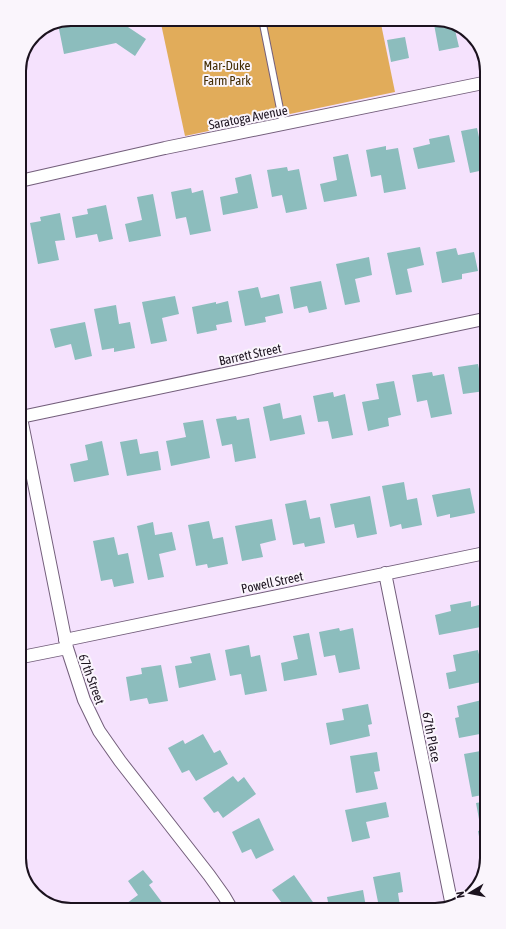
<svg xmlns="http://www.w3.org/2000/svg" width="506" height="929" font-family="'Asap Condensed',sans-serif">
<rect width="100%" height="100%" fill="#f5e2fd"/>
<path fill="#e1ac5a" d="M160 19H380L395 92 185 136Z"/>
<path fill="#8cbdbd" d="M71 19H127L128 27 146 39 135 56 116 43 64 54 58 24Z
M433 19H438L464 28V29L455 30 459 47 439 51Z
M405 37 409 58 391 62 387 40Z
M477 128 482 151 483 150 484 170 470 173 461 131Z
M449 135 455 162 418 169 413 148 430 144 429 139Z
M386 146V150L398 148 406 189 384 193 381 175 371 177 366 150Z
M348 154 357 196 324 202 320 184 337 180 333 157Z
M287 167 288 171 299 169 307 209 286 213 282 195 272 197 267 170Z
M251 174 258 208 223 215 220 197 238 193 235 178Z
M191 188 192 193 203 190 211 231 190 235 186 217 176 219 171 192Z
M153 194 161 236 129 242 125 224 142 220 137 197Z
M106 205 113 239 99 242 97 234 76 238 72 217 88 214 87 209Z
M60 213 65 240 55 241 59 260 38 264 30 223 41 221 40 217Z
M420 247 424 265 407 269 412 292 396 295 387 253Z
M456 248 458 255 474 252 478 271 462 274V279L442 283 436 252Z
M369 257 372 275 355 279 360 302 345 305 336 264Z
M321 281 327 309 309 313 307 306 294 309 290 287Z
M258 287 261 298 279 294 283 313 265 317 266 322 245 326 238 291Z
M175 296 179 314 162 318 167 341 151 344 142 302Z
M228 301 232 322 216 325 217 330 197 334 192 307 216 302V304Z
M116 305 119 324 130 322 135 348 114 352V348L102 350 94 309Z
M85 322 92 356 75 360 71 344 55 348 50 329Z
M478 364 479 369 484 368 485 391 463 394 458 367Z
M432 372 433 376 444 374 452 414 431 418 427 400 417 402 412 375Z
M394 381 401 415 388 418 389 426 368 431 362 402 379 399 376 384Z
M333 392 334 397 345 394 353 435 332 439 328 421 318 422 313 396Z
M280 403 283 419 301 415 305 434 270 441 263 407Z
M236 416 237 420 249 418 256 458 235 462 232 444 222 446 216 419Z
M203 420 210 458 171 466 166 441 186 437 183 423Z
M137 439 140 454 158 451 161 470 127 476 120 442Z
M102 441 109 475 74 482 70 464 88 460 85 445Z
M485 476V494H484L481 477Z
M404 482 407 500 417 498 422 525 402 529 401 524 390 527 382 486Z
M470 488 475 513 450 518V514L437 517 432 495Z
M370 496 377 534 357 538 354 524 335 528 330 504Z
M306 500 310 519 320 517 325 543 305 547 304 543 293 545 285 504Z
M272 519 276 540 260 544 263 557 242 561 235 526Z
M209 521 213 539 223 537 228 564 208 568 207 564 196 566 188 525Z
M153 522 155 535 172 532 176 550 159 554 164 577 148 580 137 526Z
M114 537 118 555 128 553 134 583 114 587 112 579 101 581 93 541Z
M471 601V607L483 604 486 615V626L439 635 435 615 451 611 450 605Z
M339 628 340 631 353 628 360 669 339 673 335 655 324 657 319 632Z
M309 633 317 675 284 681 281 663 298 659 293 636Z
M249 645 251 657 260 655 267 691 245 695 241 674 230 676 225 650Z
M478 650 480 659 486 658V681L449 689 446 673 456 671 453 655Z
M210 653 216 680 179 688 175 666 192 663 190 657Z
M161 665 168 701 149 704 147 698 130 701 126 677 142 674 141 668Z
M486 699V723L484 724 485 733 459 738 455 718 459 717 457 706Z
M368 704 372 724 368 725 370 736 330 745 326 723 344 720 342 709Z
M203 734 214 753 220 750 228 764 196 781 189 770 182 773 168 748 183 740 185 744Z
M486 750 487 794 472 797 464 754Z
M377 752 380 771 374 772 378 789 356 793 350 756Z
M233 776 238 782 244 777 256 794 223 818 218 811 214 813 203 798Z
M487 801V846L481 847 478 831 481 830 476 803Z
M386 802 389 817 366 822 370 838 352 842 345 810Z
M259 818 274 850 256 859 251 849 242 853 232 832Z
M143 870 153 882 149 885 167 909H126L123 906 138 895 128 881Z
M400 872 403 892 398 893 400 906 379 907 373 877Z
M294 875 315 905 311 907 291 908 288 904 284 906 272 890Z
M363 890 366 907H329L327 897Z"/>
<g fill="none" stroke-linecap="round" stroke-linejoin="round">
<defs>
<path id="service" d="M262 19 283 124"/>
<path id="minor" d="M20 181 165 148 483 83
M21 417 484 319
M21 418 67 648 84 700 99 731 120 761 209 875 224 896 231 908
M385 573 452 906
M65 640 485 553
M22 657 67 648"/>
</defs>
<use href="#service" stroke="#735e7b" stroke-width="8"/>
<use href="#minor" stroke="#735e7b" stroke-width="14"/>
<use href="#service" stroke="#fff" stroke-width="6"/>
<use href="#minor" stroke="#fff" stroke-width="12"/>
</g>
<g text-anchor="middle" stroke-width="4" stroke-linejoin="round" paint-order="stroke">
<g font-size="13" fill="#442d03" stroke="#faf5fc">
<text x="227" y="70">Mar-Duke<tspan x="227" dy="15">Farm Park</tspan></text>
</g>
<g font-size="13" fill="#1b121e" stroke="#faf5fc">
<text transform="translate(248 117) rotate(-11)" y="5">Saratoga Avenue</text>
<text transform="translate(250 354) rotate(-12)" y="5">Barrett Street</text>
<text transform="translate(272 582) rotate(-12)" y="5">Powell Street</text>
<text transform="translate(92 679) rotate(70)" y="5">67th Street</text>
<text transform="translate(432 737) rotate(79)" y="5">67th Place</text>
</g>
</g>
<path d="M0 0H506V929H0ZM71 26H435A45 45 0 0 1 480 71V858A45 45 0 0 1 435 903H71A45 45 0 0 1 26 858V71A45 45 0 0 1 71 26Z" fill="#faf5fc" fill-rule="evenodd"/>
<path fill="none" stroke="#1b121e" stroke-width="2" d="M71 26H435A45 45 0 0 1 480 71V858A45 45 0 0 1 435 903H71A45 45 0 0 1 26 858V71A45 45 0 0 1 71 26Z"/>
<g transform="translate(470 893) rotate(260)" stroke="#faf5fc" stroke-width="3" paint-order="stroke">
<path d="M0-3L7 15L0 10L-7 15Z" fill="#1b121e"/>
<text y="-6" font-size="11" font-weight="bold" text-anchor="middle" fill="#1b121e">N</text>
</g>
</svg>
